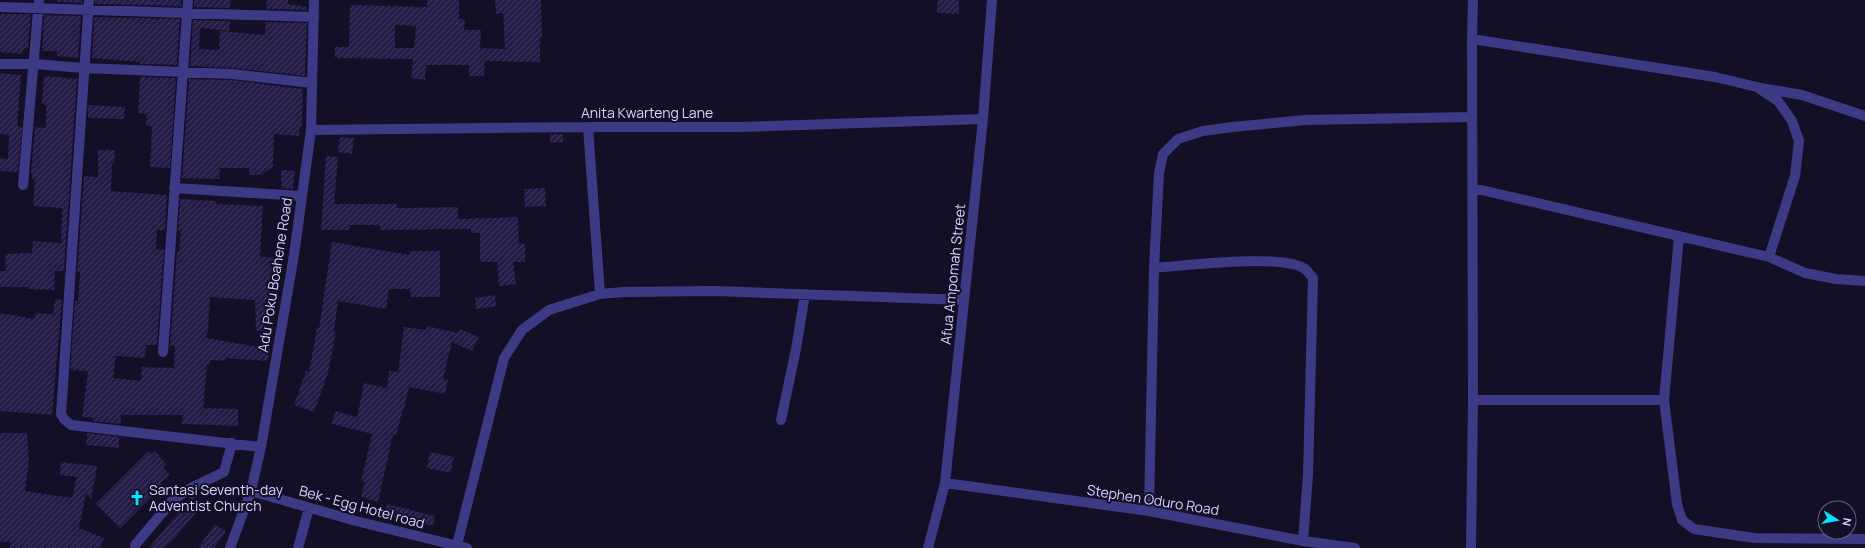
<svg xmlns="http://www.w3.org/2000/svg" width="1865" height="548" font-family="Manrope,sans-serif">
<defs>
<pattern id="building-hatch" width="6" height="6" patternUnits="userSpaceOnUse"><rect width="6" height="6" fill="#241b47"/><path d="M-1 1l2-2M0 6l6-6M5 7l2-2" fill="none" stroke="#433b63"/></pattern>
</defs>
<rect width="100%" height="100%" fill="#130f26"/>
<path fill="url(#building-hatch)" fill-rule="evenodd" d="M57 0H82V3L57 2Z
M95 0H181V6L95 4Z
M194 0H231L230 8 194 7Z
M267 0H288V4L307 7V10L266 9Z
M427 0H459V19H465L464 30H481L480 48 505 49 503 13 496 14 495 0H541L542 38H540V62L485 61 484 76H469V65H426L425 80 411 78 413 59 335 58V47H349L350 5 427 7ZM395 25 416 26 414 48H395Z
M937 0H959V14L937 13Z
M0 14H31L28 48 23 49 22 54 0 52Z
M44 15 81 16 78 58 57 56V51H42Z
M94 17 180 19 177 65 140 64V62L92 58Z
M193 20 230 21 229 31 200 28 199 49 219 50 220 31 265 35V22L307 23 305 76 233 68 190 66Z
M0 73 21 75 17 126 22 127 18 172 0 171V158L8 159 9 135 0 134Z
M44 76 77 79 64 271H55L54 290 29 289V287H0V271H6L5 254 32 253 33 241 61 243 62 208 33 206 35 179H32V173H31L35 127 46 128V105L42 104Z
M140 77 176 78 170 168 150 167 152 126H146L147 114 138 113Z
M189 79 232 80 303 89 302 126H300L299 136 274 134 273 166 262 175H249V168H220L219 179 182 178Z
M88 105 125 107 124 119 88 118Z
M550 134H563V142L550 143Z
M340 137 354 138 352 154 338 152Z
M98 150H115L114 163H112L111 191 167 195 165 230H157L156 249 164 250 157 345H146L145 358 116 356 113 378 141 381 142 367 174 368 175 346 170 345 177 251H179L181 231H178L180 199 216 201V204L263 206 260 255 261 257 279 258 276 300H266V330L256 331 255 300 210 297 208 331 207 332 206 338 270 349 267 361 225 358 226 361 210 360V365L207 364 203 408 238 409V426L182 424 183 415H121V424L93 421V418L82 417 88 371 70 370 75 301H78L80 272H77L84 176 98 177Z
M326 156 338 157 334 204H397V208L458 207V219L518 217 519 244H525V262H513L516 284 499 286 497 262H480V233H471V229L380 230V225H350L349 230H321Z
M281 170 295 171 293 189 282 188V182H281Z
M545 188 546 206 525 207 524 189Z
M282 201 293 202V208H281Z
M332 242 410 255 409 251H440V297H411L410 289H389L386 309 338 301 334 331 336 332 328 373 314 412 294 405 306 371 309 372 317 328H319Z
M495 295 496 306 476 309 475 298Z
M55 299 62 300 52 415 0 411V313L34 319 35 313 53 314Z
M427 326 458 333 460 329 479 337 472 351 452 342 443 379 448 380 445 394 409 387 404 409H403L396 435 393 434 378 502 361 497 365 482 361 481 372 434 332 424 335 411 357 417 364 383 387 388 389 371 398 372 404 327 426 330Z
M0 433H27L29 461 25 491 72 498 77 477 60 475 61 462 97 466 91 499 86 493 79 528 104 538 100 548H10V542H0Z
M87 433 119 437V448L86 445Z
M149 451 152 454 155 451 166 464 163 467 170 475 161 483 163 485 120 528 96 504Z
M430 452 454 457 450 473 427 468Z
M192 496 202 505 174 539 164 548H149Z
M387 504 435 516 433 526 385 515Z
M215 524 226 532 214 548H198Z"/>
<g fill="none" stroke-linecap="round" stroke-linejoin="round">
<path stroke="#3d3a85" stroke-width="10" d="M89 0 61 414 64 419 71 425 261 447
M0 7 314 17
M1472 39 1715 77 1757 87 1778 101 1792 121 1799 141 1795 176 1769 257
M0 64H35L83 68 232 74 312 83
M1761 88 1802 95 1865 116
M588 127 600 294
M311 130 588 127H738L983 119
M23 185 39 0
M174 188 302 196
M1473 188 1769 257 1805 273 1836 279 1865 281
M1679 236 1664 400 1677 504 1682 520 1694 529 1754 538 1865 539
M1154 268C1182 266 1284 253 1305 269 1308 271 1310 275 1313 278L1308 475 1303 541
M163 352 188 0
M1473 400H1664
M781 420 796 349 805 294
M945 483 1149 511 1303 541 1355 548
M251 491 356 521 467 548
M1149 511 1154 268 1159 173 1163 154 1178 139 1203 131 1232 127 1305 120 1471 117
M135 545 173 500 191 488 224 472 232 443
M457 545 504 358 522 330 549 310 600 294 624 292 715 291 964 300
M230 548 251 491 261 447 294 255 311 130 314 0
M298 548 309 508
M928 548 945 483 983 119 992 0
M1471 548 1473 400 1472 39 1473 0"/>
</g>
<defs>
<symbol id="church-bare" viewBox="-9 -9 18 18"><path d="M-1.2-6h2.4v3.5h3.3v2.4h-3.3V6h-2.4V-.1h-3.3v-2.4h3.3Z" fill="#00e5ff" stroke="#130f26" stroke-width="2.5" paint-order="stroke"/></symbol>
</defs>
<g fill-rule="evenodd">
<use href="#church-bare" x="126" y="487" width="22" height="22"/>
</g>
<g text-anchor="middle" stroke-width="4" stroke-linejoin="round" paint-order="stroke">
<g font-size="14" fill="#d9d4ff" stroke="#130f26">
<text x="647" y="118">Anita Kwarteng Lane</text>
<text transform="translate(953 274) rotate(-84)" y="5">Afua Ampomah Street</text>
<text transform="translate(275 275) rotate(-81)" y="5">Adu Poku Boahene Road</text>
<text transform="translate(1153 500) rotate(9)" y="5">Stephen Oduro Road</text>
<text transform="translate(362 507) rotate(15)" y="5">Bek - Egg Hotel road</text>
</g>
<g font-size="14" fill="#d9d4ff" stroke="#130f26" text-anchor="start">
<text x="149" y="495">Santasi Seventh-day<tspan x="149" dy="16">Adventist Church</tspan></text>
</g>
</g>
<g transform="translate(1837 520) rotate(101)"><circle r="19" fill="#130f26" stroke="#625e7d"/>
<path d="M0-3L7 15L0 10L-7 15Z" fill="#00e5ff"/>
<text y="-6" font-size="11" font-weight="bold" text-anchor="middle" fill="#d9d4ff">N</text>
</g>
</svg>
